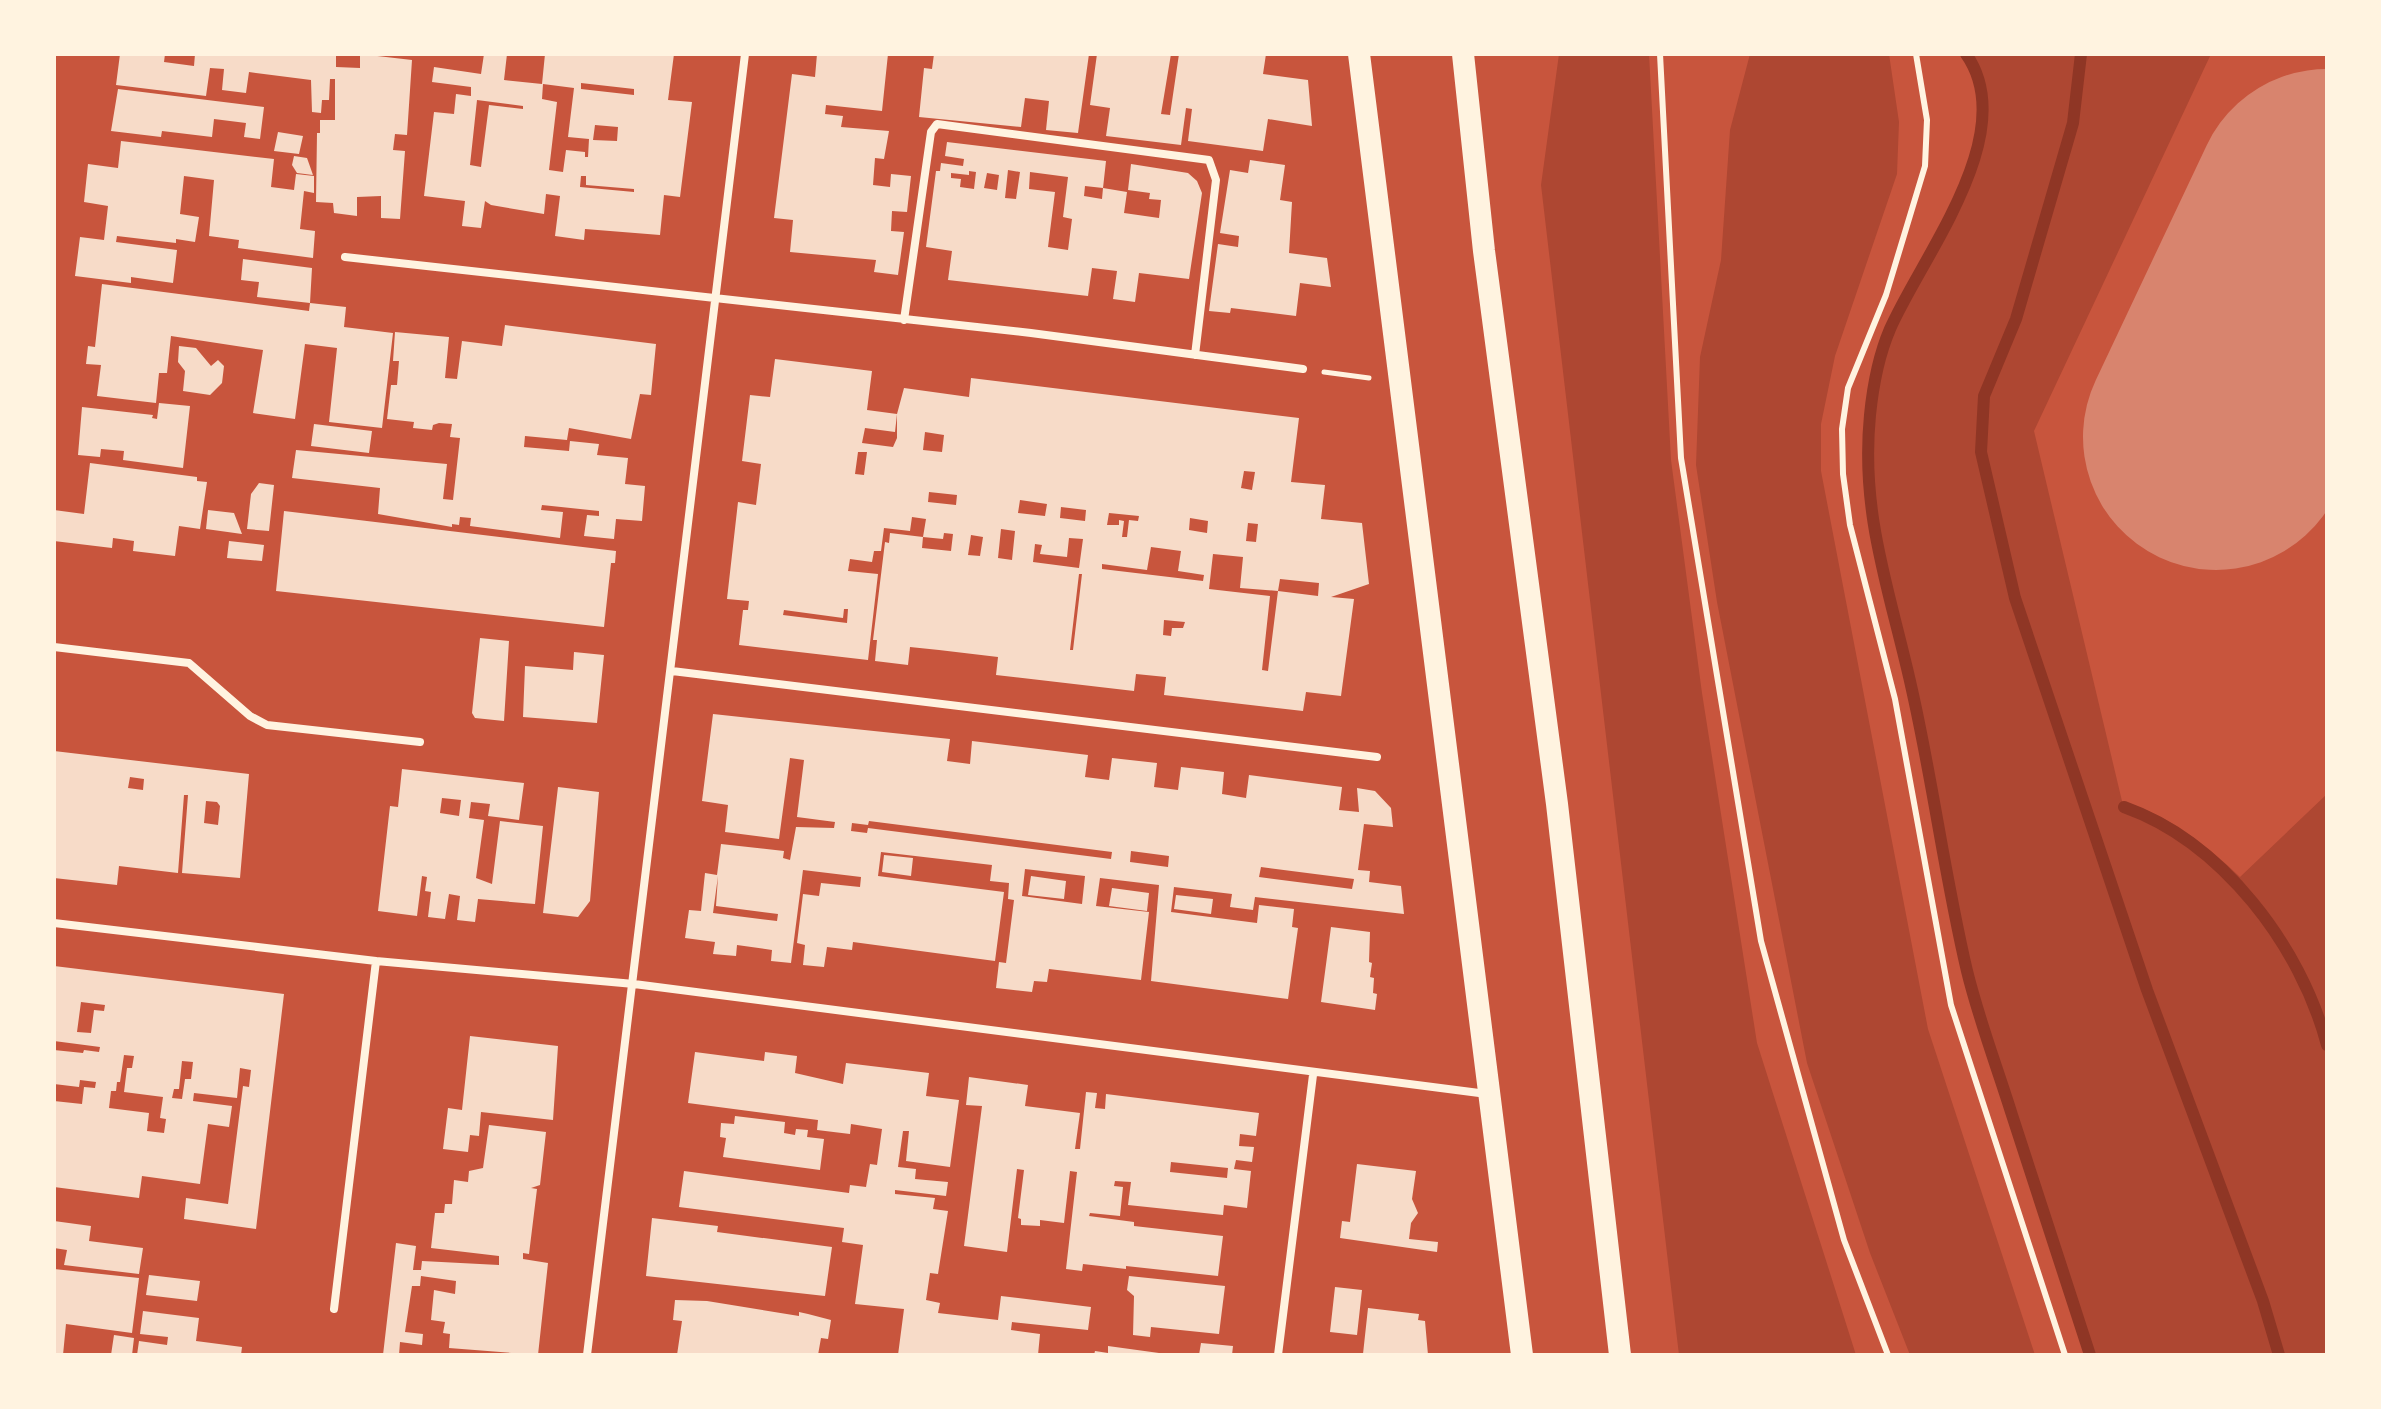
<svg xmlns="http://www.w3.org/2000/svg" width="2381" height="1409" font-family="'Source Sans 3',sans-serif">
<rect width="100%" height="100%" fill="#c8553d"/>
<path fill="#ae4732" d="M1559 54H1649L1671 460 1702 693 1757 1043 1856 1355H1679L1541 185Z
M1750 54H1889L1899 122 1897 174 1835 356 1821 424V471L1928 1029 2035 1355H1910L1870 1253 1807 1063 1717 602 1696 465 1700 357 1721 260 1730 130Z
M1970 54H2211L2034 431 2122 801C2170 816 2203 842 2240 877L2327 794V1355H2093L1971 975 1915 689 1880 557 1871 491 1873 419 1878 374 1892 331 1961 200 1980 151 1986 116 1985 82Z"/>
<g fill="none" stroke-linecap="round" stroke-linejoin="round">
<path stroke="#8f3625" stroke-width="12" d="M1966 54C2022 133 1922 256 1890 329 1878 357 1873 385 1870 415 1860 516 1891 594 1912 690 1933 783 1945 878 1967 971 1979 1020 1997 1067 2012 1115 2038 1195 2064 1275 2090 1355
M2081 54 2073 123 2016 319 1984 396 1981 452 2015 598 2147 990 2263 1301 2279 1355
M2124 807C2222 842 2301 946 2327 1045"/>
<path stroke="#d8846e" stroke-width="106" d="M2239 389 2327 428"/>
<path stroke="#d8846e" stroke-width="266" d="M2216 437 2327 202"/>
</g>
<path fill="#f7dbc8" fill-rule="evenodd" d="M120 54H165L164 62 194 66 195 54H336V67L360 68V54L412 60 407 135 395 134 393 150 405 151 400 219 381 218V196L357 197V216L334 213 333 203 316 202 317 133H320V120H335V79H330L329 100H322L321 113 312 112 311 80 249 72 246 93 222 90 224 69 210 68 206 96 116 85Z
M484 54H507L504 80 542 84 545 54H674L668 100 692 102 680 197 664 195 660 235 585 229 584 240 555 236 560 196 546 194 544 214 491 205 485 201 481 228 462 226 465 201 424 196 434 112 454 114 456 94 471 96V87L432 82 434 67 481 74ZM581 83 634 89V95L581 89ZM543 84 574 88 568 137 589 139 588 157H585V152L566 150 563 172 549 170 557 102 542 99ZM477 100 523 106V109L489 105 481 167 470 165ZM595 125 618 127 617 141 593 140ZM581 176H586V185L634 189V192L580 187Z
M817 54H888L882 111 826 105 825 114 843 116 841 127 889 131 884 159 875 158 873 185 890 187 891 174 911 176 907 212 892 211 891 231 904 232 898 275 874 272 876 260 790 252 793 220 774 218 792 74 815 77Z
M934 54H1089L1078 133 1046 130 1049 101 1025 98 1021 127 919 117 924 68 932 69Z
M1097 54H1171L1161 114 1170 115 1179 54H1266L1263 74 1308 80 1312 126 1268 119 1263 151 1188 141 1192 109 1186 108 1181 145 1106 136 1110 108 1090 105Z
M118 89 264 107 260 139 244 137 246 123 214 119 212 137 162 131 161 137 111 131Z
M278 132 303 136 299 154 274 151Z
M121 141 274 159 271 187 294 190 296 174 314 176V193L304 191 300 229 315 231 313 258 238 248 239 240 209 236 214 180 184 176 180 214 199 217 195 242 176 239V243L117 236 116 242 177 250 173 283 131 277V283L75 276 80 237 104 240 108 206 84 202 88 164 118 168Z
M947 142 1106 161 1103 188 1085 186 1084 196 1102 199 1103 188 1127 192 1124 213 1159 218 1161 200 1149 199 1150 193 1128 190 1131 164 1188 173 1197 181 1202 193 1189 279 1139 273 1135 302 1113 299 1117 271 1092 268 1088 296 948 280 952 251 926 247 936 171H940L941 163 963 166 964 159 945 156ZM1008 170 1020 172 1016 199 1005 198ZM969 171 976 172 974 189 960 187 961 179 951 178V173L969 175ZM1030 172 1068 177 1063 217 1072 219 1068 250 1048 247 1055 192 1029 189ZM987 173 999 175 997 190 984 188Z
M294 156 307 158 313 175 297 173 292 165Z
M1250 160 1285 165 1280 200 1292 202 1289 253 1327 258 1331 287 1300 283 1296 316 1231 308 1230 313 1209 311 1218 244 1238 247 1239 236 1220 233 1230 170 1248 173Z
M243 259 312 268 310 303 346 307 344 327 393 333 382 428 329 422 337 348 305 344 295 419 253 413 263 350 171 336 167 373H159L156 403 97 396 101 365 86 364 88 346 95 347 102 284 309 311 310 303 257 297 259 282 241 280Z
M505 325 656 344 651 395 640 394 631 439 569 428 567 440 525 436 524 447 569 451 570 441 599 444 597 455 628 458 625 484 645 486 642 521 616 519 614 539 584 536 587 515 599 516V511L542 505 541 510 563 512 560 538 470 526 471 518 460 517 459 525 452 524V527L378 514 380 488 292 478 296 450 447 464 443 499 453 500 460 438 450 437 452 424 439 423 433 425 432 430 413 428 414 422 387 419 391 385H397L399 361H393L395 332 449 337 445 378 457 379 462 341 502 346Z
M179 346 196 348 211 366 218 360 224 366 222 383 210 395 183 391 185 371 178 362Z
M775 359 872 371 867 410 897 414 904 388 969 397 971 378 1299 418 1291 482 1325 485 1321 519 1362 523 1369 584 1331 597 1354 599 1341 696 1306 692 1303 711 1164 695 1166 677 1136 674 1134 691 996 675 998 657 939 650 910 647 908 665 875 661 877 640H873L885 542 889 543 890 533 923 537 922 548 951 551 953 534 944 533 943 539 923 537 926 519 912 517 910 531 884 528 881 551H874L872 562 850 559 848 571 878 574 868 660 739 645 743 610H748L749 601 727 599 738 502 756 505 761 464 742 461 750 395 770 397ZM897 414V438L893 447 862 443 865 428 895 432ZM925 432 944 435 942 452 923 450ZM858 452H867L864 475 855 474ZM1244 471 1255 472 1252 490 1241 488ZM929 492 957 495 956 505 928 502ZM1020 500 1047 504 1045 516 1018 513ZM1061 507 1086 510 1085 521 1060 518ZM1109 513 1139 516 1138 521 1129 520 1127 537H1122L1124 521 1119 520V525H1107ZM1190 518 1208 521 1207 533 1189 530ZM1248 523 1258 524 1256 542 1246 541ZM1001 529 1015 531 1012 560 998 558ZM971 535 983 537 980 556 968 555ZM1069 538 1083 539 1079 568 1033 562 1035 544 1042 545 1040 554 1067 557ZM1151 547 1181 551 1178 571 1204 575 1203 581 1102 569V564L1147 570ZM1213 554 1243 557 1240 588 1278 591 1280 579 1319 583 1318 596 1278 591 1268 671 1262 670 1270 596 1209 589ZM1079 574H1082L1073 650H1070ZM844 609H848L847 623 783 615 784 610 843 618ZM1164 620 1185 622 1183 628H1172L1171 636 1163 635Z
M159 403 190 406 183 468 123 460 124 451 101 449 100 457 78 455 82 407 153 415 152 418 157 419Z
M314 424 372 431 369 453 311 446Z
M90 463 197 477V481L207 482 200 529 179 526 175 556 133 551 134 541 113 538 112 548 54 541V510L84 514Z
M259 483 274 485 269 531 247 529 251 494Z
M208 510 234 513 242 534 206 529Z
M284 511 616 551 615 563H611L604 627 276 591Z
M229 541 264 545 262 561 227 558Z
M480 638 509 641 504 721 475 718 472 713Z
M574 652 604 655 597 723 523 717 525 666 573 670Z
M713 714 950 739 947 761 970 764 972 741 1088 755 1085 777 1109 780 1112 758 1157 763 1154 787 1178 790 1181 767 1224 772 1222 794 1246 798 1249 775 1342 787 1339 810 1359 812 1357 788 1375 791 1391 808 1393 827 1364 824 1358 870 1370 871 1369 882 1401 886 1404 914 1255 897 1253 910 1230 907 1232 894 1174 887 1171 912 1257 923 1259 905 1294 909 1292 927 1298 928 1288 999 1151 981 1159 885 1100 878 1096 906 1149 912 1141 980 1049 969 1047 982 1034 981 1032 992 996 988 999 962 1006 963 1014 900 1008 899 1009 883 990 881 992 865 881 852 878 876 1004 892 995 961 853 942 852 950 827 947 824 967 803 965 805 945 797 943 803 894 819 896 821 883 860 887 861 877 803 870 791 963 771 961 772 950 737 945 736 956 713 954 715 942 685 938 689 910 701 911 705 873 717 875 721 844 784 851 783 858 790 860 796 827 834 828 835 822 797 817 804 760 790 758 779 839 725 832 728 805 702 801ZM869 821 1112 852 1111 859 868 828 867 833 851 831 852 823 868 825ZM1131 851 1169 856 1168 867 1130 862ZM1261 867 1354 879 1352 889 1259 877ZM1025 869 1085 876 1082 904 1022 896ZM718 876 716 906 778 914 777 921 713 913Z
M54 751 249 774 240 878 182 873 188 795H184L178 873 119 866 117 885 54 878ZM130 777 144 779 143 790 128 788ZM206 801 217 802 220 806 218 825 204 823Z
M402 769 524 783 519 820 488 816 490 804 471 802 469 818 484 820 476 878 492 884 500 821 543 826 535 904 478 899 475 922 457 920 460 896 449 894 445 919 428 917 431 892 425 891 427 877 422 876 417 916 378 911 390 806 398 807ZM442 798 461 800 459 816 440 813Z
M558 787 599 792 590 901 578 917 543 913Z
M884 855 913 858 911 876 882 872Z
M1031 876 1066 881 1064 899 1028 895Z
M1112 888 1149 893 1147 911 1109 906Z
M1176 895 1213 899 1211 914 1174 909Z
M1331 927 1370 932 1369 962 1372 963 1370 977 1374 978 1373 993 1377 994 1375 1010 1321 1002Z
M54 966 284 994 256 1229 184 1219 186 1198 228 1204 243 1086 249 1087 251 1070 240 1068 237 1098 194 1093 193 1101 232 1106 229 1127 208 1124 200 1184 142 1176 139 1198 54 1187V1101L82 1104 84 1087 95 1088 96 1082 80 1080 79 1087 54 1084V1050L83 1053 84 1050 99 1052 100 1047 54 1041ZM81 1002 105 1005 104 1011 94 1010 91 1033 77 1032ZM124 1055 134 1056 132 1068H127L124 1092 163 1097 160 1118 166 1119 164 1133 147 1131 149 1113 109 1108 111 1091H116L117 1082H120ZM182 1061 193 1062 191 1079H185L182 1099 172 1098 174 1089H179Z
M470 1036 558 1046 553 1120 481 1112 479 1136 470 1135 468 1152 443 1149 448 1108 462 1110Z
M695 1052 764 1061 765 1052 797 1056 795 1073 843 1084 846 1063 929 1073 926 1096 959 1100 950 1167 906 1161 909 1131H903L898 1167 916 1169 915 1179 948 1182 946 1196 895 1190V1194L935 1198 933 1209 948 1211 938 1274 930 1273 926 1300 940 1303 938 1313 998 1320 1001 1296 1091 1307 1088 1330 1012 1322 1011 1330 1040 1334 1038 1355H898L904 1309 855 1304 863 1245 842 1242 844 1228 679 1207 684 1171 849 1193 850 1185 866 1187 870 1164 877 1165 882 1129 851 1124 850 1134 817 1130 818 1120 688 1103Z
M969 1077 1028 1085 1025 1106 1080 1113 1075 1149H1080L1086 1092 1097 1093 1095 1108 1105 1109 1106 1094 1259 1113 1256 1136 1240 1134 1239 1146 1254 1147 1252 1162 1236 1160 1234 1169 1251 1171 1247 1208 1224 1205 1223 1215 1128 1205 1131 1182 1115 1181 1114 1186 1123 1187 1120 1216 1090 1213 1089 1216 1134 1222V1226L1223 1236 1218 1276 1126 1266V1269L1083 1264 1082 1271 1066 1269 1077 1172 1070 1171 1064 1223 1040 1220V1226L1021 1225V1219L1018 1218 1024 1170 1017 1169 1007 1252 964 1246 982 1106 966 1105ZM1171 1162 1228 1168 1227 1178 1170 1172Z
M735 1116 785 1122 784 1133 795 1135 796 1129 808 1130 807 1137 824 1139 820 1170 723 1157 726 1138 720 1137 721 1123 734 1124Z
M489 1125 546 1132 540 1185 531 1188 537 1189 529 1254 523 1253V1259L548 1263 538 1355 449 1348 450 1334 443 1333 445 1322 431 1320 434 1290 455 1294 456 1281 421 1276 420 1286H412L405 1332 423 1334 422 1345 400 1342 399 1355H383L396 1243 416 1246 413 1270H421L422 1261 499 1265V1256L431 1248 435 1213H444L445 1204H452L454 1180 468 1182 469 1171 483 1168Z
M1357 1164 1416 1171 1412 1199 1418 1213 1411 1223 1409 1239 1438 1242 1437 1252 1340 1238 1342 1221 1350 1222Z
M652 1218 718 1226 717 1232 832 1247 825 1296 646 1276Z
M54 1221 91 1226 89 1241 143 1248 139 1274 64 1265 67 1250 54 1248Z
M54 1269 139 1278 132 1333 66 1324 63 1355H54Z
M149 1275 200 1281 197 1301 146 1295Z
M1129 1276 1225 1286 1219 1334 1151 1327 1150 1337 1133 1335 1134 1296 1127 1290Z
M1335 1287 1362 1290 1357 1335 1330 1332Z
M675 1300 707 1301 799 1316V1312L808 1314 831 1320 828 1339 821 1338 818 1355H677L682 1321 673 1320Z
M1368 1308 1419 1314 1418 1320 1425 1321 1428 1355 1363 1354Z
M143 1311 199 1318 196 1341 242 1347 241 1355H137L139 1341 167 1345 168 1337 140 1334Z
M114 1335 134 1338 132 1355H111Z
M1201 1343 1233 1346 1232 1355H1199Z
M1108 1346 1159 1353V1355H1094L1095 1351 1108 1353Z"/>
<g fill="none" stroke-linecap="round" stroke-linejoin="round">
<path stroke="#fff3e0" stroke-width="5" d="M1324 372 1369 378"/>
<path stroke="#fff3e0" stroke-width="6" d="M1660 54 1681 458 1761 941 1844 1240 1888 1355
M1916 54 1927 120 1925 166 1886 295 1848 388 1842 429 1843 474 1850 525 1895 699 1951 1005 2065 1355"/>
<path stroke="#fff3e0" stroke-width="8" d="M345 257 1031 333 1303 369
M904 320 931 132 937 124 1209 160 1216 180 1195 355
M54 647 189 663 250 716 267 725 420 742
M672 671 1377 757
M54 923 376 961 634 984 1487 1094
M334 1309 376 961
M587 1355 745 54
M1278 1355 1313 1075"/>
<path stroke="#fff3e0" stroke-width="22" d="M1359 54 1522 1355
M1463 54 1484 251 1557 804 1620 1355"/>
</g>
<rect width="2381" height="1409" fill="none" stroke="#fff3e0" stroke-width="112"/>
</svg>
